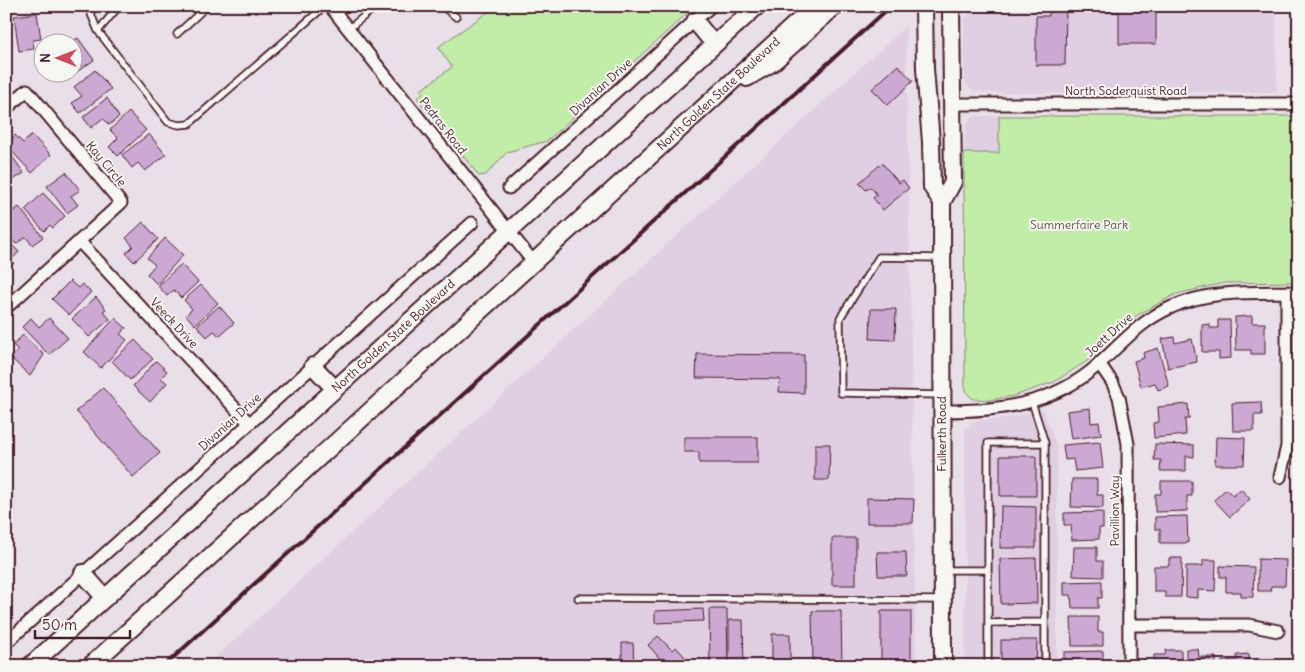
<svg xmlns="http://www.w3.org/2000/svg" width="1305" height="672" font-family="Delius,sans-serif">
<rect width="100%" height="100%" fill="#e9dfe9"/>
<filter id="ink" filterUnits="userSpaceOnUse"><feTurbulence type="fractalNoise" baseFrequency=".02" numOctaves="2"/><feDisplacementMap in="SourceGraphic" scale="10" xChannelSelector="R" yChannelSelector="G"/><feConvolveMatrix kernelMatrix="1 2 1 2 8 2 1 2 1" color-interpolation-filters="sRGB"/></filter>
<g filter="url(#ink)">
<path fill="#e0cfe2" d="M978 6H1276L1277 92 985 93 974 91 969 88 964 80V19Z
M906 26 916 666H206Z
M977 116H999V153H964L966 125 970 119Z
M1043 409 1057 447V666H965V430L971 423 976 421 1011 417Z"/>
<path fill="#c1eda9" stroke="#86866a" d="M497 6H695L547 141 507 152 486 175 479 176 417 98 423 93 421 90 452 67 438 47Z
M999 116H1299V282L1224 283 1176 294 1139 314 1123 326 1090 359 1054 382 1014 396 990 400 973 399 967 393 965 386 964 153H999Z"/>
<path fill="#cba9d3" stroke="#4a1f2b" d="M1050 6H1066L1065 65H1036V16H1049Z
M1103 6H1156V44H1119V12H1103Z
M37 13 41 39 33 40 34 49 19 51 14 16Z
M78 38 94 60 68 78 64 72H72L71 42Z
M898 65 913 81 888 105 872 89Z
M95 70 111 89 80 113 72 103 82 96 74 87Z
M107 98 119 117 109 125 103 118 91 128 83 117Z
M129 112 146 130 118 156 109 147 118 138 110 130Z
M149 134 166 155 145 171 138 163 132 168 122 155Z
M15 135 23 143 32 135 51 155 32 173 6 145Z
M6 148 24 173 6 185Z
M882 163 899 183 903 180 909 188 883 210 873 198 877 195 871 187 866 190 859 183Z
M66 172 80 190 71 196 78 205 67 213 47 186Z
M43 193 65 216 53 228 50 225 44 231 25 210Z
M19 207 43 237 32 245 26 237 16 244 6 232V217Z
M143 222 158 239 134 262 126 253 133 246 126 238Z
M165 238 183 255 157 284 147 274 155 265 147 258Z
M6 239 19 252 11 260 14 263 6 270Z
M181 264 198 282 181 298 174 290 167 296 158 286Z
M70 281 78 288 82 284 91 292 69 315 52 299Z
M201 285 218 303 195 325 186 315 192 309 184 300Z
M96 297 106 309 103 311 110 319 89 337 72 319Z
M219 306 234 323 219 336 214 331 207 337 197 326Z
M871 309H896L895 340 870 339Z
M1252 316V323H1265V354H1251V350H1236L1235 317Z
M31 318 39 327 49 318 68 338 49 355 22 327Z
M115 318 126 328 120 334 127 340 101 368 84 352Z
M1218 320H1230L1231 358 1219 359V352H1202V325L1210 324V328H1218Z
M23 335 44 355 30 376 11 358 18 350 13 345Z
M1174 337 1175 343 1192 339 1197 362 1168 368 1162 339Z
M135 340 153 359 130 380 112 361Z
M1158 348 1169 386 1158 390 1155 383 1141 387 1134 361 1144 358 1143 353Z
M697 354 804 355V393L779 392 780 379 696 378Z
M156 361 167 371 161 378 167 383 150 402 133 386Z
M6 365H9L13 392 6 393Z
M103 388 160 453 133 477 76 411Z
M1261 402 1262 415H1254V431H1233L1232 403Z
M1188 404 1189 419H1185L1186 435 1154 438 1153 423 1159 422 1158 407Z
M1090 408 1091 423 1099 422 1101 435 1071 439 1067 411Z
M684 437H758V463H699V452H684Z
M1216 437 1245 438 1244 465H1215Z
M1100 442 1103 468 1075 471 1073 459 1065 460 1063 445Z
M815 444H830L829 480H815Z
M1155 444 1194 445V457L1186 456V471H1160L1161 460H1154Z
M1000 456H1036V496H1000Z
M1072 479H1097V495H1103V508L1071 507Z
M1161 481H1192V496H1187V511L1155 512V494H1161Z
M1226 489 1233 496 1241 489 1250 499 1230 517 1214 500Z
M867 498 914 499 913 523H867Z
M1001 506 1036 507V548H1000Z
M1103 512V528H1099V539L1072 540 1071 525H1064V513Z
M1187 516 1188 543H1160V529H1155V517Z
M1299 524V537L1293 527Z
M832 538H856V585H832Z
M1074 547H1097V561H1103V577L1073 576Z
M877 552H906L907 576H878Z
M1036 558 1037 603 1001 604 1000 559Z
M1169 558H1182L1181 597H1165V592H1154V566H1169Z
M1258 559 1286 560 1285 586H1271L1270 591H1258Z
M1203 560H1216L1215 591 1198 590V598L1186 597V566H1203Z
M1220 566 1254 567 1253 597H1241V592H1226V577H1220Z
M1102 581V598H1098V608H1072L1071 595H1064V582Z
M703 609 704 621 655 623V611Z
M709 609H727L728 666H710Z
M812 611H841L842 666H813Z
M881 611H911V666H881Z
M1071 617H1098V632H1103V646H1072Z
M729 620H743L744 666H729Z
M772 634H790V666H772Z
M658 636 672 650 676 647 685 657 682 660 688 666H661L659 664 662 661 648 645Z
M1001 640H1037L1036 666H1001Z
M622 643H633L634 666H622Z
M1186 649H1198L1199 657H1216V666H1186Z
M1166 650H1181V666H1154V655H1165Z
M1103 651V666L1064 664V652Z
M1249 654V666H1222V661L1237 660V655Z"/>
<g fill="none" stroke-linecap="round" stroke-linejoin="round">
<defs>
<path id="lane" d="M91 6V14L98 31 168 122 179 125 189 124 325 6
M442 6 456 17
M954 14 962 6
M348 29 377 6
M98 31 119 6
M177 34 207 6
M940 258 879 257 840 318 841 393 942 395
M1032 402 1045 443V666
M945 570H988
M578 598 940 600
M988 623 1045 622
M988 666V443H1045"/>
<path id="street" d="M330 6 534 263
M952 104H1299
M6 109 27 90 121 203 6 308
M509 188 711 6
M79 241 249 423
M1099 363 1112 382 1119 397 1128 444 1129 666
M942 411C1000 411 1053 405 1098 365 1122 343 1141 320 1172 307 1212 289 1256 293 1299 292
M1280 477 1287 446V292
M1130 625H1249L1278 631
M6 643 472 223"/>
<g id="secondary">
<path d="M924 6 925 69 931 142 932 187 942 202"/>
<path d="M695 21 714 44"/>
<path d="M747 78 772 63 835 6"/>
<path d="M313 366 335 389"/>
<path d="M83 573 105 598"/>
<path id="s1" d="M30 666 757 6"/>
<path id="s2" d="M90 666 815 6"/>
<path d="M943 666 942 202 953 182 951 6"/>
</g>
</defs>
<use href="#lane" stroke="#4a1f2b" stroke-width="9"/>
<use href="#street" stroke="#4a1f2b" stroke-width="15"/>
<use href="#secondary" stroke="#4a1f2b" stroke-width="20"/>
<use href="#lane" stroke="#f6f6f2" stroke-width="5.5"/>
<use href="#street" stroke="#f6f6f2" stroke-width="11"/>
<use href="#secondary" stroke="#f6f6f2" stroke-width="16"/>
<path stroke="#4a1f2b" stroke-width="4" d="M164 666 891 6"/>
</g>
</g>
<g text-anchor="middle" stroke-width="4" stroke-linejoin="round" paint-order="stroke">
<g font-size="12" fill="#4a1f2b" stroke="#f6f6f2">
<text transform="translate(601 87) rotate(-42)" y="4">Divanian Drive</text>
<text x="1126" y="95">North Soderquist Road</text>
<text dy="4" stroke="none"><textPath href="#s2" startOffset="850">North Golden State Boulevard</textPath></text>
<text transform="translate(443 126) rotate(52)" y="4">Pedras Road</text>
<text transform="translate(106 164) rotate(50)" y="4">Kay Circle</text>
<text transform="translate(174 323) rotate(47)" y="4">Veeck Drive</text>
<text dy="4" stroke="none"><textPath href="#s1" startOffset="491">North Golden State Boulevard</textPath></text>
<text transform="translate(1109 335) rotate(-42)" y="4">Joett Drive</text>
<text transform="translate(230 422) rotate(-42)" y="4">Divanian Drive</text>
<text transform="translate(942 434) rotate(-90)" y="4">Fulkerth Road</text>
<text transform="translate(1115 511) rotate(-90)" y="4">Pavillion Way</text>
</g>
<g font-size="12" fill="#68524a" stroke="#f6f6f2">
<text x="1079" y="229">Summerfaire Park</text>
</g>
</g>
<rect width="1305" height="672" fill="none" stroke="#f6f6f2" stroke-width="25"/>
<rect x="12" y="12" width="1280" height="647" fill="none" stroke="#4a1f2b" stroke-width="2" filter="url(#ink)"/>
<g transform="translate(58 58) rotate(270)"><circle r="24" fill="#f6f6f2" stroke="#b1a0a2"/>
<path d="M0-4L9 19L0 12L-9 19Z" fill="#d1495b"/>
<text y="-8" font-size="14" font-weight="bold" text-anchor="middle" fill="#4a1f2b">N</text>
</g>
<path d="M35 630v8h95v-8" fill="none" stroke="#4a1f2b" stroke-width="2.5"/>
<text x="42" y="630" font-size="15" fill="#4a1f2b" stroke="#f6f6f2" stroke-width="4" paint-order="stroke">50 m</text>
</svg>
